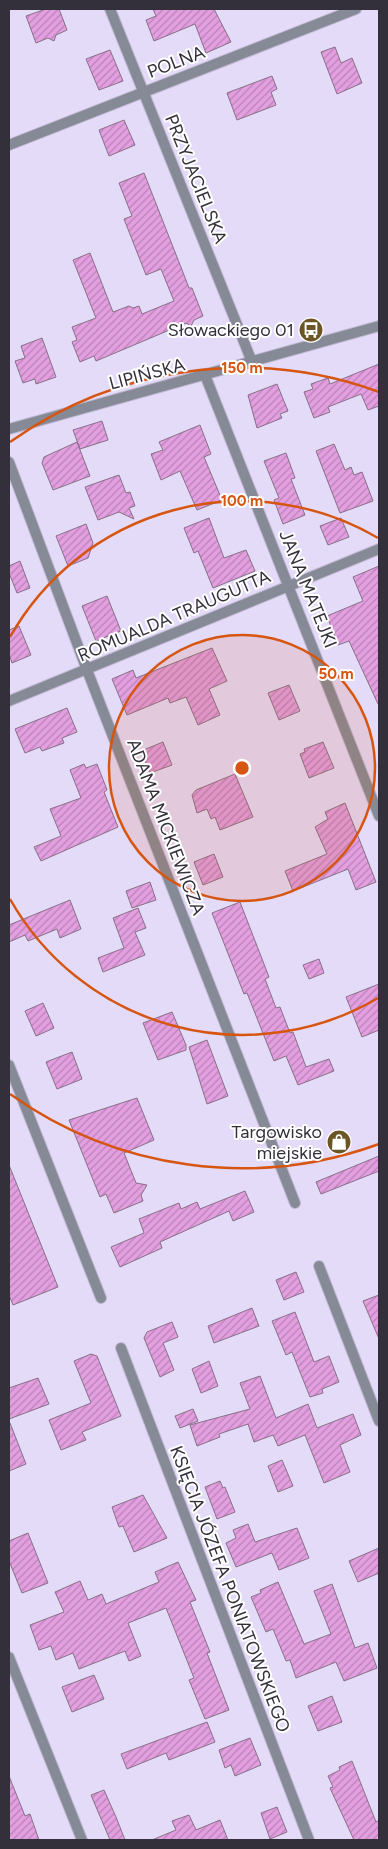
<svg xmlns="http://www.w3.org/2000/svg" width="388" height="1849" font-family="Figtree,sans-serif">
<defs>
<pattern id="building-hatch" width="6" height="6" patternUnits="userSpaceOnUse" patternTransform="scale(1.25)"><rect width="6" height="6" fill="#e39fe0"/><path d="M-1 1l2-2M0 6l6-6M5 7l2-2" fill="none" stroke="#b982b7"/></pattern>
</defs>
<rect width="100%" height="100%" fill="#e4dbf9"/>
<path fill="url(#building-hatch)" stroke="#877085" d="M46 9H59L67 30 56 35 54 41 48 38 36 43 26 16Z
M153 9H214L231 42 206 53 195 24 154 41 146 20 156 16Z
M335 47 341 63 352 58 362 83 337 94 321 52Z
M110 50 123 81 99 90 86 59Z
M272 76 277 89 271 92 276 105 237 120 227 93Z
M124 120 135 145 109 156 99 130Z
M144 173 184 275 189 288H192L203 316 194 320 191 326 186 323 96 361 94 356 80 362 72 342 77 340 72 327 96 318 73 260 90 253 113 312 129 306 133 308 139 306 142 314 174 301 161 269 146 275 124 219 132 216 119 183Z
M42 338 56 377 36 384 35 379 23 383 15 361 25 358 21 346Z
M379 364V406L368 410 361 394 328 407 330 412 314 418 304 392 313 389 311 384 328 378 330 384Z
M277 384 288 411 280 414 282 418 257 428 248 395Z
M102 421 108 440 80 449 73 430Z
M200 425 211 454 204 457 222 500 197 510 180 471 161 480 151 454 163 450 159 442Z
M77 442 90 476 53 490 42 463 44 457Z
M334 444 345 470 351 467 354 475 362 472 373 501 340 513 316 451Z
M286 453 295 478 291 479 305 515 283 524 274 500 279 498 264 461Z
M119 475 126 493 130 492 135 506 129 508 134 519 119 512 98 520 85 487Z
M209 518 224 558 246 550 255 571 213 588 198 551 194 553 184 528Z
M341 518 349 537 328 545 320 526Z
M86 524 93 543 88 558 68 566 56 536Z
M20 561 30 588 17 593 9 573V566Z
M379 566V704H378L349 641 338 645 327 616 363 601 353 577Z
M107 596 121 631 96 641 82 606Z
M19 626 31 655 12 663 9 654V630Z
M212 648 227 681 209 689 220 715 198 725 186 697 170 703 168 698 127 715 112 679 133 670 136 678Z
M289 685 300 711 279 720 268 693Z
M67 708 77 732 62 738 64 743 42 751 40 747 25 753 15 729Z
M163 742 172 765 150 773 141 751Z
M323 742 334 768 309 778 300 754 305 752 304 749Z
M84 764 86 768 97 764 107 790 104 792 118 827 41 861 34 847 61 836 50 809 81 798 70 770Z
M235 774 253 817 220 830 215 817 211 819 207 809 197 813 192 795 196 790Z
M345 803 376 882 356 890 348 869 293 891 285 871 327 854 315 827 328 819 325 812Z
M214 854 223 877 203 885 194 862Z
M150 882 156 900 132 908 126 891Z
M70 900 81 929 60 938 57 929 28 941 25 935 9 942V925Z
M240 902 269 977 265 979 276 1008 280 1007 290 1033 293 1032 306 1067 329 1059 334 1071 298 1085 286 1056 274 1061 247 993 244 994 212 913Z
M138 908 146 928 135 932 145 955 103 972 98 958 124 948 113 918Z
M319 959 324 973 309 979 303 965Z
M379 984V1030L362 1037 346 997Z
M43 1003 54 1028 36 1036 25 1011Z
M172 1012 186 1045V1050L158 1060 143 1023Z
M207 1040 228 1096 207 1104 189 1047Z
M72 1052 82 1079 57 1089 46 1062Z
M137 1098 154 1140 124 1153 136 1183 147 1185 141 1195 143 1201 114 1213 106 1194 100 1197 69 1120Z
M379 1156V1171L321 1194 316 1182Z
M9 1165 58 1287 13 1305 9 1295Z
M245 1191 254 1212 233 1221 229 1211 160 1242 162 1248 120 1267 111 1247 144 1233 139 1219 179 1203 181 1209 197 1202 200 1209Z
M296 1272 304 1292 284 1300 276 1280Z
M379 1295V1339L363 1301Z
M252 1308 259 1326 214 1343 208 1326Z
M295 1312 314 1362 329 1356 339 1382 322 1389 323 1393 310 1397 292 1352 286 1355 272 1321Z
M172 1322 178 1337 163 1343 174 1370 160 1377 144 1338 147 1332Z
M91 1354 97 1356 121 1416 82 1432 86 1440 61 1450 49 1420 91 1403 74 1361Z
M209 1361 218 1386 201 1393 192 1369Z
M260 1376 276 1418 308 1404 317 1428 353 1414 361 1435 340 1445 350 1472 324 1483 305 1435 278 1446 273 1435 254 1442 248 1424 219 1434 220 1437 197 1446 190 1425 250 1409 240 1383Z
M38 1378 49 1404 9 1419V1388Z
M193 1409 198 1421 180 1428 175 1416Z
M10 1423 26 1464 9 1471V1424Z
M282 1460 293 1486 278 1492 268 1466Z
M220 1481 223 1488 225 1487 235 1512 217 1519 205 1487Z
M143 1495 167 1538 134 1552 123 1526 119 1527 112 1507Z
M248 1524 255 1542 297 1528 309 1558 279 1570 272 1553 236 1567 226 1543 236 1538 233 1530Z
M28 1533 48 1583 22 1593 9 1561V1541Z
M379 1548V1573L358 1582 349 1561Z
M178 1562 196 1600 190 1602 210 1652 207 1653 229 1710 205 1719 189 1680 194 1678 166 1608 128 1623 141 1656 129 1661 125 1651 79 1669 73 1653 56 1660 51 1646 39 1650 30 1625 64 1612 55 1592 80 1581 88 1600 102 1594 106 1604 159 1582 155 1572Z
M278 1582 304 1644 331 1634 314 1591 332 1584 355 1648 368 1643 377 1668 344 1681 336 1662 296 1678 290 1660 286 1661 273 1629 266 1632 251 1597 261 1593 260 1590Z
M94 1675 104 1699 72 1712 62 1687Z
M332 1696 342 1722 318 1731 308 1706Z
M207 1722 215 1742 169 1760 166 1753 127 1769 121 1754Z
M250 1738 261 1765 235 1776 231 1765 225 1768 219 1750Z
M352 1761 376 1822 379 1820V1840H354L330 1788 333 1787 328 1776 340 1770 339 1767Z
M9 1776 25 1816 30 1814 39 1840H9Z
M104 1790 116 1817 125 1840H110L91 1795Z
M277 1807 287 1832 270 1839 261 1813Z
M189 1815 196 1830 220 1820 228 1840H152L176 1830 172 1821Z"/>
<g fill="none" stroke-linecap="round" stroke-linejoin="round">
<defs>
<path id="minor" d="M110 9 252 362
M9 145 356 9
M205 375 379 816
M9 462 87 670 295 1203
M9 701 379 549
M9 1065 101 1298
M319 1266 379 1421
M121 1348 309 1840
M9 1657 82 1840"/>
<path id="tertiary" d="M9 429 379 326"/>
</defs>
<use href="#minor" stroke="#c1b9d3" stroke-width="12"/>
<use href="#tertiary" stroke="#c1b9d3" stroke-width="12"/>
<use href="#minor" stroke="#868a96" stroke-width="10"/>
<use href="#tertiary" stroke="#868a96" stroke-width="10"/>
</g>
<circle cx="242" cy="768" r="133" fill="#d65511" fill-opacity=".12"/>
<g fill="none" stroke="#d65511" stroke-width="2.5">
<circle cx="242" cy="768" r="133"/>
<path d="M378 998A267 267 0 0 1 10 899M10 637A267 267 0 0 1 378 538"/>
<path d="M379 1144A400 400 0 0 1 10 1094M10 442A400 400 0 0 1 379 392"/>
</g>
<defs>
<symbol id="bus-disc" viewBox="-11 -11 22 22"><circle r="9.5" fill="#6b5525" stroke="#fff"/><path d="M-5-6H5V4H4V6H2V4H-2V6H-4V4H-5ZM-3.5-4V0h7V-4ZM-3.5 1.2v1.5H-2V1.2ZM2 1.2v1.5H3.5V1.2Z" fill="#fff"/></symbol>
<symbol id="shop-disc" viewBox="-11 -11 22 22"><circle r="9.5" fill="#6b5525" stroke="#fff"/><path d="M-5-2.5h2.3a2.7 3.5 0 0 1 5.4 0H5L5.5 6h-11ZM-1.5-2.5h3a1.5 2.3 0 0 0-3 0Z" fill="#fff"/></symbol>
</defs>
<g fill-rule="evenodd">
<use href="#bus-disc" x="297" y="316" width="28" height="28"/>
<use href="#shop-disc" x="325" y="1128" width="28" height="28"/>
</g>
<g text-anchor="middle" stroke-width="4" stroke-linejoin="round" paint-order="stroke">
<g font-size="18" fill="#33303b" stroke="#fff">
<text transform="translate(176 62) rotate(-21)" y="6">POLNA</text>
<text transform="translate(196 179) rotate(68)" y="6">PRZYJACIELSKA</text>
<text transform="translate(147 374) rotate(-15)" y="6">LIPIŃSKA</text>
<text transform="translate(308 589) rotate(68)" y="6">JANA MATEJKI</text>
<text transform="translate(174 616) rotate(-23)" y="6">ROMUALDA TRAUGUTTA</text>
<text transform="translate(166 827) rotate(69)" y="6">ADAMA MICKIEWICZA</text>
<text transform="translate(230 1589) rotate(69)" y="6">KSIĘCIA JÓZEFA PONIATOWSKIEGO</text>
</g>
<g font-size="18" fill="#33303b" stroke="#fff" text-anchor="end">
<text x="294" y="336">Słowackiego 01</text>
<text x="322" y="1138">Targowisko<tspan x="322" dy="21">miejskie</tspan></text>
</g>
</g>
<circle cx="242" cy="768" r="8" fill="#d65511" stroke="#fff" stroke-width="2.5"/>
<g font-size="15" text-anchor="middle" font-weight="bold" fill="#d65511" stroke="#fff" stroke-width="4" stroke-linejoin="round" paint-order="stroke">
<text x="242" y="373">150 m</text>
<text x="242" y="506">100 m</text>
<text x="336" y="679">50 m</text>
</g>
<rect width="388" height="1849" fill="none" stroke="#33303b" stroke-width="20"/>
</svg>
